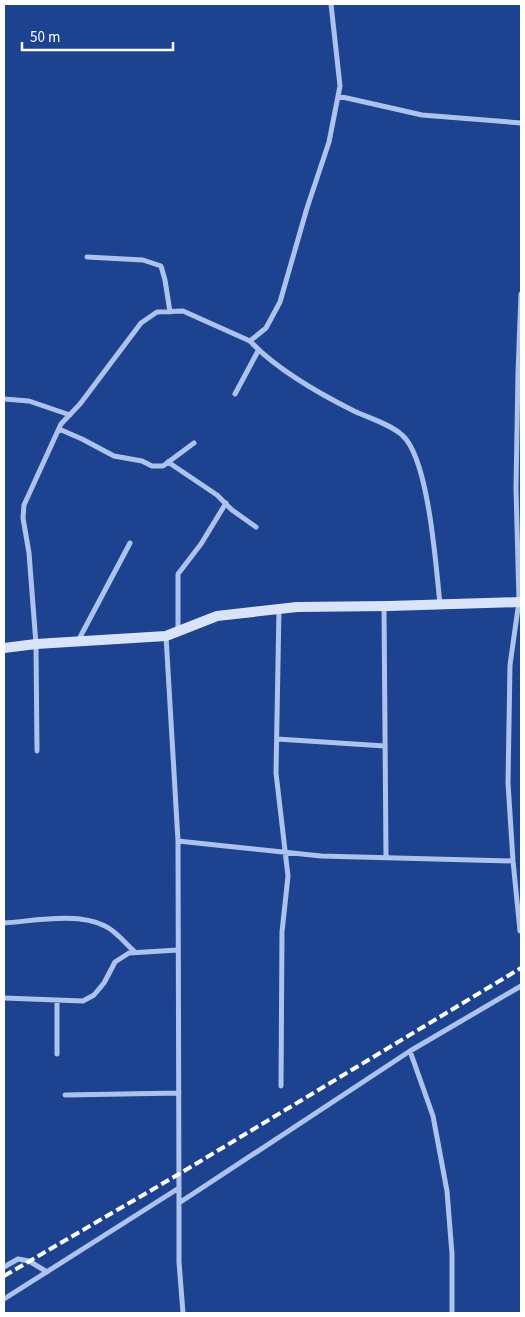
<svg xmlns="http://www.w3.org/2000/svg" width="525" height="1317" font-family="'Source Sans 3',sans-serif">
<rect width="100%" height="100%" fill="#1d4290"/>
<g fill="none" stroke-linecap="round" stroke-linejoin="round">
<path stroke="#adc3ed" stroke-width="5" d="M338 96 422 115 521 123
M87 257 143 260 161 266 165 280 170 312
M250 341C276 369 320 394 354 411 369 418 390 424 402 435 429 458 436 568 440 604
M235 394 258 351
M4 399 29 401 70 415
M59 429 82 439 114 456 142 461 152 466H163L194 443
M168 462 217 495 232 510 256 527
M384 606 386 857
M279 609 276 773 288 876 282 932 281 1086
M178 631V574L201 544 226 503
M166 636 178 841 179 1203 410 1051 521 986
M78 641 130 543
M277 739 385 746
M37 751 36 644 29 553 23 518 24 505 61 424 80 404 141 323 157 312 183 311 250 341 266 328 280 302 307 208 329 142 340 86 331 4
M178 841 321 856 513 861
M4 923C34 921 78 912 105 926 116 931 126 944 135 952
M520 931 513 861 508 783 510 665 519 601 516 488 518 373 521 294
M4 998 83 1001 94 995 104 983 115 962 129 953 178 950
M57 1001V1054
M410 1051 433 1116 447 1191 452 1254V1313
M65 1095 179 1093
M179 1203V1262L183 1313
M4 1267 18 1259 29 1261 47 1272
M4 1299 179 1188"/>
<path stroke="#d9e4fa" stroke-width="10" d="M4 648 36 644 166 636 217 616 297 607 389 606 521 602"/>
<path stroke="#fff" stroke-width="4" stroke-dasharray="9 4" stroke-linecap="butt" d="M4 1276 179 1174 521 968"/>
</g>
<rect width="525" height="1317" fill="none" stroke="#ffffff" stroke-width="10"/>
<path d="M22 42v8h151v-8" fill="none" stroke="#ffffff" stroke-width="2.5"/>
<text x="30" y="42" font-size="15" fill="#ffffff" stroke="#1d4290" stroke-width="4" paint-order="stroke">50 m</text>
</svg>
